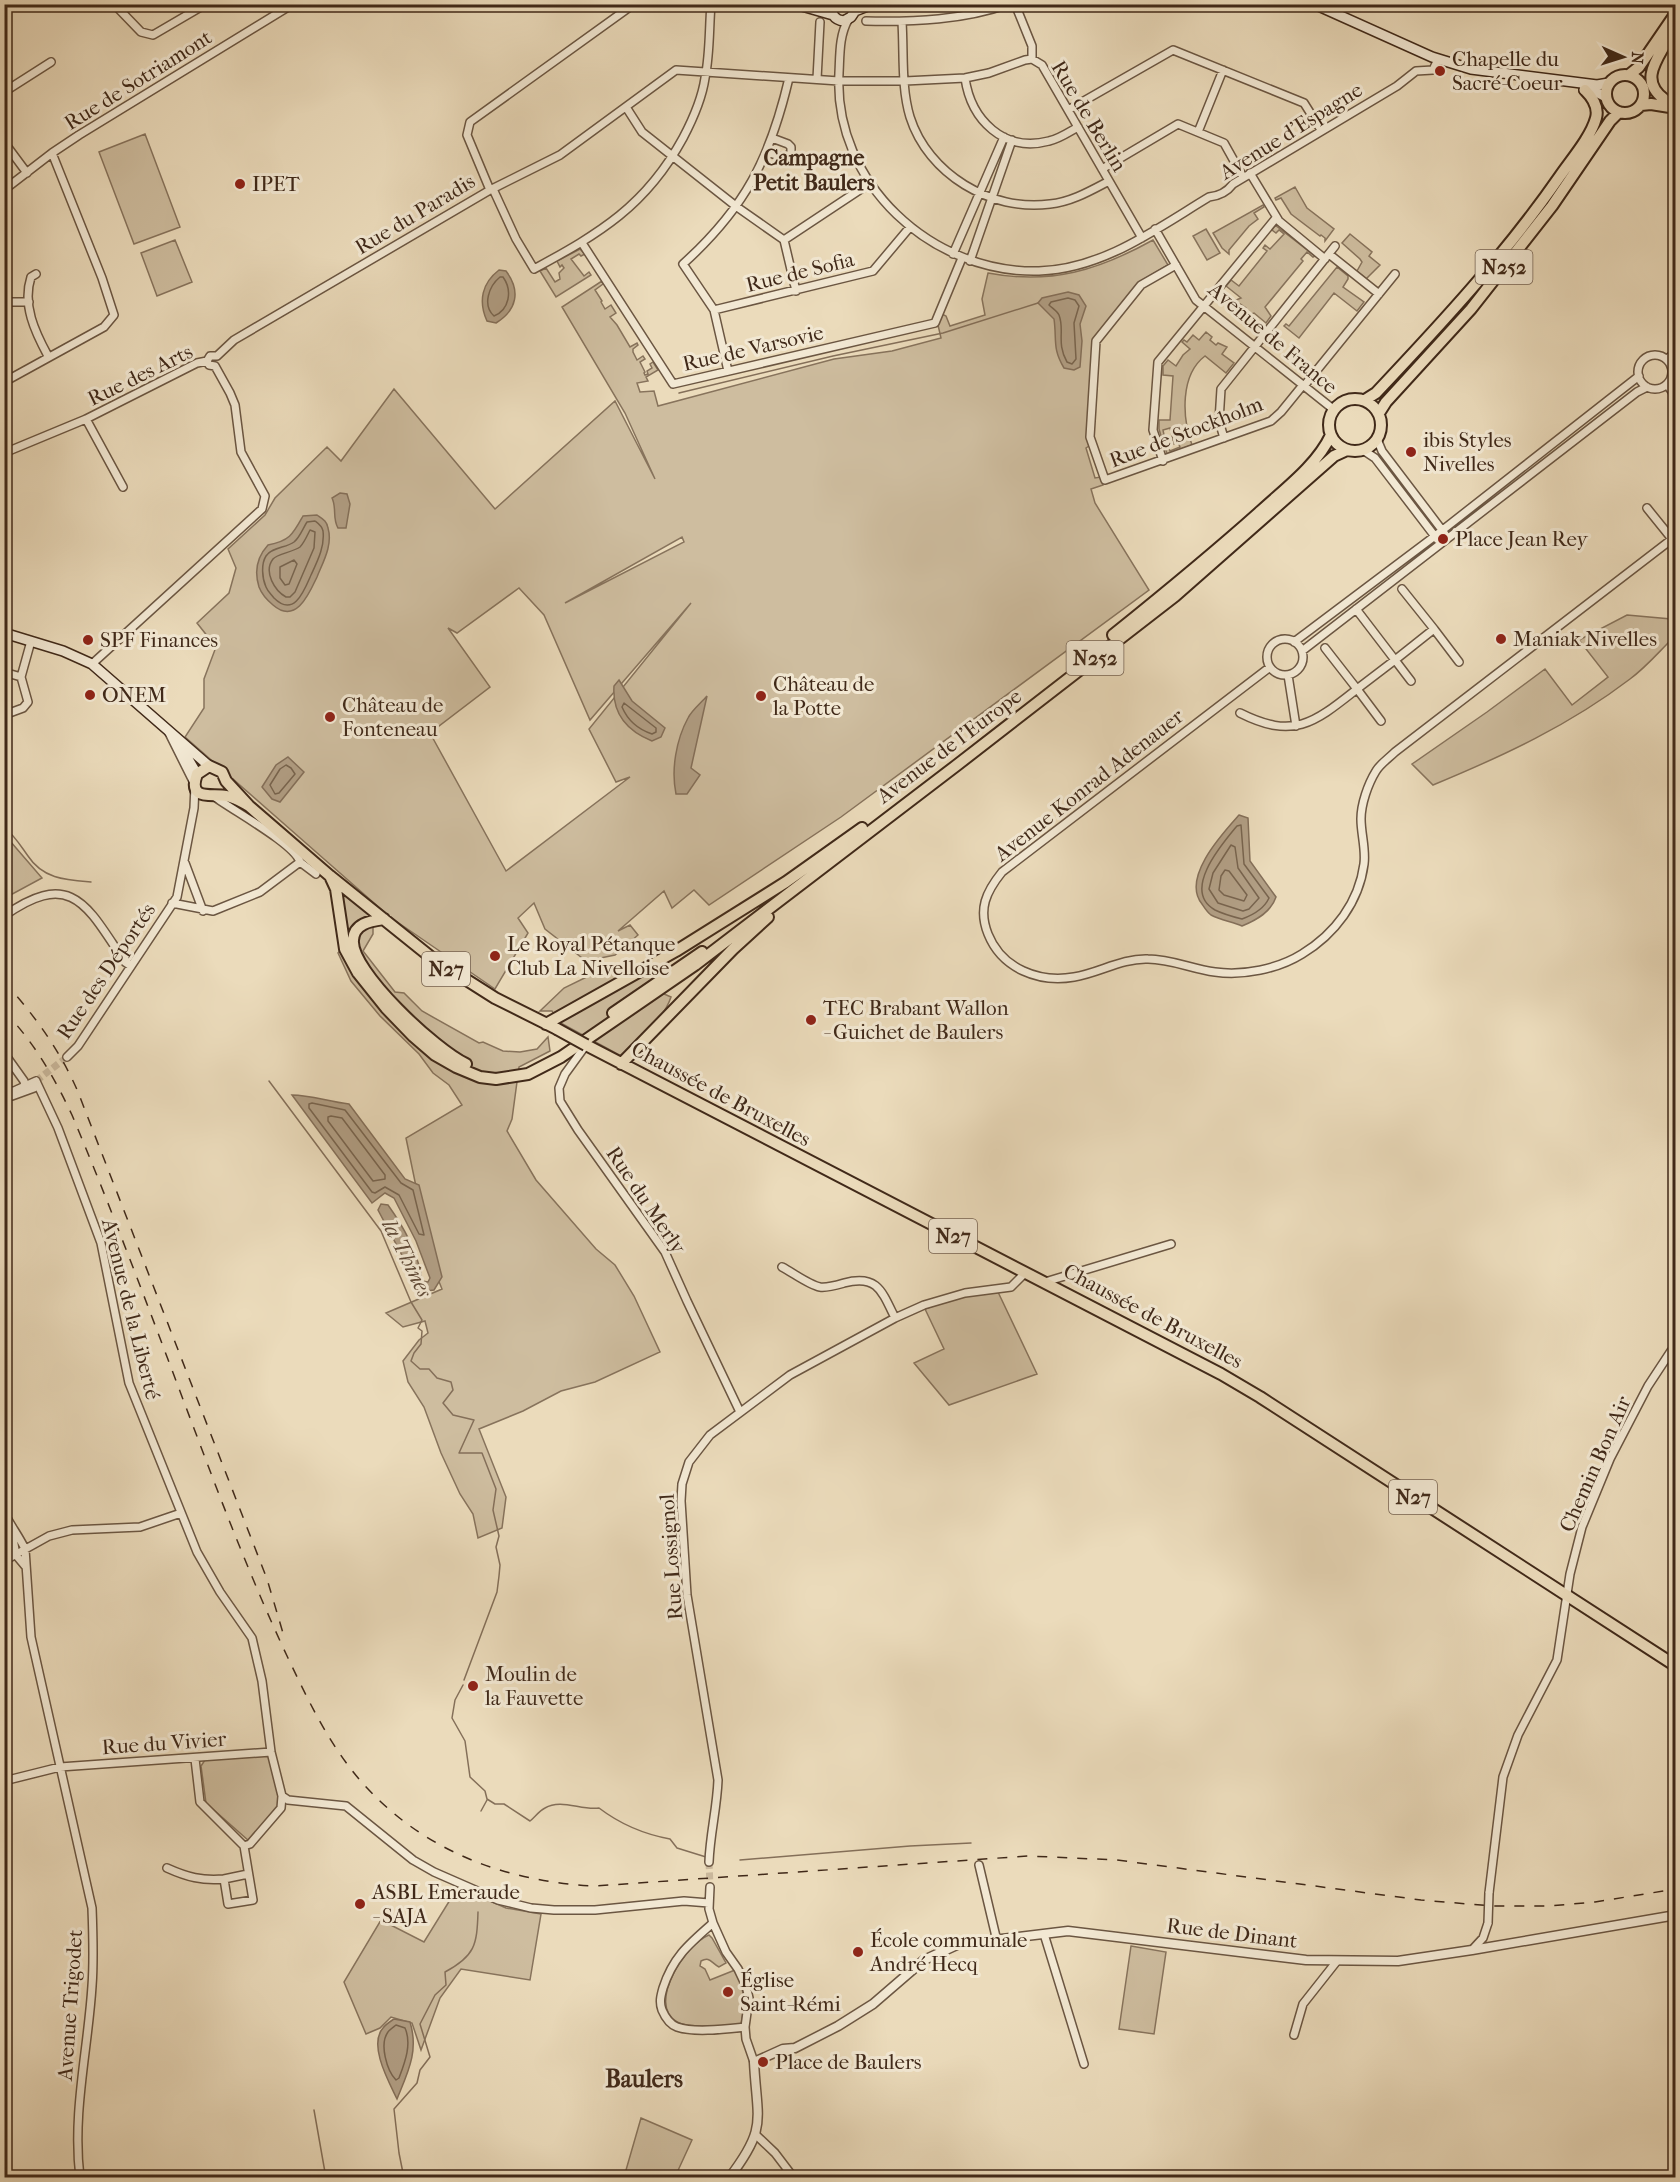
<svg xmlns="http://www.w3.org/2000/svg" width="1680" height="2182" font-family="'IM FELL French Canon',serif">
<rect width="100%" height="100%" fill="#ebdbbb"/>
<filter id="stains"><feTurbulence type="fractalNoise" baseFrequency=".00333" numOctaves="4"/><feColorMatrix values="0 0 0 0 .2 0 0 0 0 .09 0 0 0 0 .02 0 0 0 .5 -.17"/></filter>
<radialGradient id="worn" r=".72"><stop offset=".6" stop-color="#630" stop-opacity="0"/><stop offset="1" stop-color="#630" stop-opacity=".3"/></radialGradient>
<path fill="#cebd9f" stroke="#87735c" stroke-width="1.5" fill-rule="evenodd" d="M145 134 180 227 134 244 99 152Z
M1295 187 1307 208 1334 229 1325 241V238L1321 235 1320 236 1291 214 1281 198 1276 200 1275 198Z
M1263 205 1264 207 1254 213 1258 219 1249 226 1229 250V254L1222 248 1213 233Z
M1275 225 1315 256 1313 257 1307 252 1301 259 1303 261 1265 307 1271 316 1266 323 1254 313 1251 314 1248 320 1246 308 1240 304 1235 307 1228 304 1232 300 1234 301 1241 298 1226 286 1231 280 1239 286 1267 251 1263 248 1265 245 1270 249 1284 234 1279 230 1276 233 1272 230Z
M1206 229 1220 253 1207 260 1193 236Z
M1350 234 1372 252 1369 256 1380 265 1366 279 1357 271 1362 262 1360 259 1342 243Z
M175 240 192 282 157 296 141 253Z
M1153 240 1168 265 1139 282 1093 339 1087 438 1089 446 1086 448 1095 478 1101 477 1103 485 1091 489 1095 503 1149 590 841 817 709 905 694 890 672 908 664 891 618 931 630 925 638 935 615 955 586 961 545 929 534 903 518 918 528 933 495 989 390 917 185 737 204 708V679L216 647 197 623 229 593 236 568 228 549 265 515 275 498 327 447 341 461 394 389 495 509 615 401 655 479 625 413 562 307 602 281 603 284 595 290 602 301 601 302 605 309 611 305 616 313 610 317 617 325 630 347 637 343 638 345 633 349V352L637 360 643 356 645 359 640 362 645 372 644 373 645 375 648 374 647 371 652 368 650 364 653 362 658 370 646 377 648 381 637 383 640 392 654 391 658 406 834 359 892 351 941 338 938 325 942 314 946 316 950 326 985 315 982 299 988 273C1051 285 1099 270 1153 240ZM682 537 684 542 565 603ZM519 588 544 615 590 720 691 603 589 729 616 782 630 777 506 871 430 733 490 687 448 628 457 633Z
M580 249 585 254 581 256 579 254 571 259 584 276 589 272 591 275 556 297 540 271 546 268 555 282 560 279 559 273 564 268 562 265 560 267 557 261Z
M1337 267 1348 276V279L1343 287 1364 302 1357 311 1334 293 1299 338 1284 326 1286 324 1289 326Z
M1206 332 1212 337 1210 340 1216 345 1218 343 1227 347 1222 354 1234 363 1226 373 1205 356C1180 375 1182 417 1192 445L1167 454 1165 447 1168 446 1170 451 1180 447 1178 442 1174 444 1170 428 1163 430 1164 435 1161 436 1159 429V420H1170L1173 376 1163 375V366L1168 360 1176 366 1183 355 1190 349 1182 342 1184 340 1187 342 1193 335 1199 340Z
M1627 615 1671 619 1670 641C1657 654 1645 668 1630 679 1570 725 1503 756 1433 785L1412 764 1487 712 1545 669 1572 705 1608 677 1579 640Z
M4 834 42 878 5 898H4Z
M339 891 373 917 347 941Z
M373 925V934L363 951 395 992 404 993 422 1011 479 1043 483 1042 503 1051 520 1052 537 1049 548 1037 550 1051 519 1067 512 1119 507 1131 536 1180 596 1249 615 1265 634 1296 660 1352 595 1382 561 1391 523 1411 479 1429 506 1497 502 1528 478 1538 473 1514 460 1494 441 1453 424 1407 408 1382 403 1361 419 1340 428 1333 425 1321 403 1327 386 1313 442 1289 432 1264 406 1138 462 1105 449 1085 433 1073 419 1054 380 1016 351 981 338 953 362 929Z
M607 967 622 984 655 970 660 973 664 994 671 997C663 1021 639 1039 621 1056L557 1021 552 1011H540L564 988Z
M998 1292 1037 1374 949 1405 914 1363 944 1349 925 1309 958 1297Z
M262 1756H269L271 1760 279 1797 278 1809 249 1841 206 1803 201 1766 205 1760Z
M458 1887 506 1908 541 1914 530 1980 461 1969 440 1998 421 2050 412 2023 391 2017 380 2028 366 2034 344 1982 381 1920 424 1942Z
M709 1935 712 1938 726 1963 719 1967C711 1963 710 1956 701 1961L700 1966 705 1969 710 1980 735 1970C745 1988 745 2004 741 2025 725 2025 689 2029 677 2022 646 2004 686 1944 709 1935Z
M1131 1946 1166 1952 1154 2034 1119 2029Z
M641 2118 692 2140 675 2177H624Z"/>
<path fill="#b19e84" stroke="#846f59" stroke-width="1.5" d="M499 270 506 271C521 291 517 310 496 323L487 321C478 301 482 283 499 270Z
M1068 292 1079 295 1086 306 1080 324 1082 341 1080 367 1074 370 1064 368C1052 348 1057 340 1054 319L1038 303 1042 298Z
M340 493 347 494 350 504 346 528H338C332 518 337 508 332 498Z
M317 515C323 519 327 521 328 528 333 545 323 562 317 577 309 594 296 625 273 605 267 600 262 595 259 587 254 571 257 557 268 545 290 541 293 534 303 516Z
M619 680 632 701 665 728 661 737 652 741C627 731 612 714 614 686Z
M707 696 691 768 700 775 687 794H676C671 770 676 740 688 718 692 710 701 703 707 696Z
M288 757 304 772 280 802 272 799 262 787 276 765Z
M1239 815 1248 818 1250 861 1276 897C1271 912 1257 920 1242 926 1233 922 1220 920 1211 915 1207 912 1204 907 1202 904 1181 878 1222 834 1239 815Z
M292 1095C311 1095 329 1102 349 1104L405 1179 419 1185 442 1277 434 1290 418 1292 413 1284 412 1274 378 1210 381 1204 388 1205C403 1226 419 1254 422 1281L428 1282 430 1278 416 1241 394 1198 385 1193 372 1203Z
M394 2019 410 2022C419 2051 408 2072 397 2099 389 2082 368 2045 383 2028 386 2024 391 2021 394 2019Z"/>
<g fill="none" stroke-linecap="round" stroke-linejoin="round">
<path stroke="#78644e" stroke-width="1.5" d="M500 277H503C513 291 509 310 494 316 482 305 489 286 500 277Z
M1068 298 1075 300 1079 306 1074 323 1076 359 1072 364 1067 362C1056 343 1065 330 1059 315 1057 311 1052 308 1049 305L1051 302Z
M315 521C319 524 322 526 323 531 325 547 317 562 311 575 304 591 294 618 274 598 271 594 268 592 266 587 262 578 261 564 266 556 272 547 286 548 294 542 300 537 303 528 307 522Z
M310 530 315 532 314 548 295 592 290 597H286C275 591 263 572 273 559 277 554 293 552 300 547 304 543 307 536 310 530Z
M294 560 297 564 289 584 285 585 280 578V567Z
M624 703 656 728V732L652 734C637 729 628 721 622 707Z
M286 765 291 768 295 774 279 793 275 794 270 785 280 769Z
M1241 825 1244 864 1269 898C1264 909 1253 915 1242 919 1234 917 1223 914 1215 910 1181 891 1222 844 1237 826Z
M1231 845 1235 847 1238 868 1259 898 1249 909 1243 911 1218 903 1209 889 1213 873Z
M1225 870 1229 871 1247 895 1244 901 1224 895 1219 890 1221 876Z
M312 1103 345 1110 401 1183 413 1190 424 1235 419 1234 399 1195 385 1187 375 1193 372 1192 309 1108V1104Z
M331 1116 342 1118 385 1175V1179L373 1181 328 1121V1117Z
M396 2025 405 2028C412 2044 405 2062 399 2078L396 2080C387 2071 379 2044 388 2032 389 2030 395 2026 396 2025Z"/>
<path stroke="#846f59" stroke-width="1.5" d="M679 393 833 356 943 333 1038 303
M4 827C15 836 20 845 28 856 43 879 66 880 91 882
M269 1081 381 1231 411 1302 422 1320 418 1328 422 1331 421 1344 414 1353 411 1361 420 1369H429L437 1378 451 1382 453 1390 443 1403 453 1415 474 1420 459 1453H482L496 1489 493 1510 499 1536 496 1547 500 1565 499 1576 497 1592 464 1680
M463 1685 455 1700 452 1718 465 1741 470 1777 485 1791 487 1799
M487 1799 495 1804H504L530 1821C535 1817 539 1811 545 1808 561 1798 582 1811 599 1808 620 1824 643 1834 670 1839L677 1848 706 1857
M481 1811 487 1800
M740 1860 910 1846 971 1843
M314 2110 326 2178
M404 2178 399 2153 394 2109 417 2083 420 2070 430 2057 420 2024 435 1995 446 1985 445 1972C475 1956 477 1945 478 1912"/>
<path stroke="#c9b79b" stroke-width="7" stroke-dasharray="7 3.5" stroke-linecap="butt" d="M36 1081 67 1057
M709 1862 710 1887"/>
<defs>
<path id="minor" d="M114 4 141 32 153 35 206 4
M1015 4 1032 46V59
M4 6 7 4
M848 20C839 36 840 55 839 73 833 183 932 274 1039 271 1103 269 1156 229 1209 197 1219 196 1227 192 1233 184L1397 86 1416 71 1433 70 1438 59
M866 21C915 22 963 20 1009 4
M902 22C904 53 901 87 910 117 928 174 991 212 1050 204 1071 202 1090 191 1109 181
M965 78C971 120 1004 153 1049 141 1059 139 1069 132 1078 127
M817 79 820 22
M4 92 51 62
M626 107 642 132 737 207 784 240 796 291
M1068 110 1173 50 1304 103 1321 130
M1198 132 1223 70
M4 142 27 173
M766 152 783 157 791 154V147L788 144 772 138
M1102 169 1178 124 1224 143 1243 177
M1250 173 1279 221 1325 259
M493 189 516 239 534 269C600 233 646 206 683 138 693 119 702 99 705 78 710 54 709 29 711 4
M4 190 52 153 79 135 293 4
M490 190 467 135 470 122 634 4
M1155 229 1196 300 1333 409
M784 240 870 183
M582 243 673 384 935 323 962 258
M953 254 1004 137
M1329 254 1379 294
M970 261 1012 140
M1176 265 1141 285 1096 341 1090 437 1105 480 1271 421 1281 412 1303 385
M36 274 31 277C22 305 35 332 48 356
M11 302H29
M714 310 873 271 910 227
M1638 372a17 17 0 1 1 34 0a17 17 0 1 1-34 0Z
M1667 359 1676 352
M207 361 210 356H217L234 340 490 190 560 155 676 70 839 81H905L965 78 989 73 1025 60 1032 59 1042 65 1142 238
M728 371 714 310 683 264C745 208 770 159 789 78
M4 382 104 327 114 315 102 278 52 153
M1667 384 1676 398
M1304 386 1395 274
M86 419 123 487
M1224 438 1219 421 1221 389 1335 246
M1377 439 1382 451 1445 534
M1363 450 1375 458 1437 539
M4 453 86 419 197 363 207 361
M1163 461 1153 430 1158 362 1276 218
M1647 508 1672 539
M1402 589 1434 629
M1356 609 1395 660 1434 629 1459 662
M1267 657a18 18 0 1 1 36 0a18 18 0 1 1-36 0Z
M1294 642 1435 536 1639 376
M1302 651 1637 392 1647 387
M92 664 262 509 265 496 241 452 235 405 230 393 215 366 209 365 207 361
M1270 667 1002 872C986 892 978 909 988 934 1002 969 1039 983 1074 977 1099 973 1122 958 1148 959 1171 959 1192 969 1215 972 1243 976 1278 969 1302 954 1335 934 1359 902 1364 864 1366 849 1361 834 1361 819 1361 804 1368 784 1376 771 1380 764 1389 758 1395 752L1676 536
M4 672 21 677
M1288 675 1296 726
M1240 713C1294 740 1314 723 1357 689L1325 648
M4 715 23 708 28 702 21 677 31 641
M1381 721 1357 689 1395 660 1411 681
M215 797C232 810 295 844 300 862
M300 862 316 874
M185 863 203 911
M172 903 213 911 260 892 300 862
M4 916C73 867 88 908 125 962L131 966
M586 1045 565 1074 559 1088 560 1101 578 1130 665 1252 687 1301 740 1412
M4 1053 24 1081 25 1086
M67 1057 78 1046 177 897 194 808 195 785 169 733
M36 1081 58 1128 101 1243 129 1383 197 1552 220 1592 252 1638 262 1681 271 1752 282 1796 288 1800 346 1806 413 1860 434 1872 498 1900 531 1908 554 1910H595L684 1901 709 1903
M4 1091H14L36 1081
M12 1096 34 1088 36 1081
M782 1267C792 1272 809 1285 820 1287 827 1288 837 1285 844 1283 877 1274 882 1291 895 1318
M1045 1282 1171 1244
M4 1512C10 1525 19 1536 25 1549L31 1637 92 1908C93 1934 94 1960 92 1986 88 2050 72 2113 80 2178
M11 1527 16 1555 26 1567
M4 1561 49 1536 72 1530 140 1527 181 1513
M195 1759 200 1802 244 1846 253 1900 228 1904 224 1879 248 1874
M4 1781 60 1767 271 1752
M244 1846 250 1844 281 1808 282 1796
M709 1862C710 1834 717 1808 718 1780L687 1595 681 1501 682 1484 689 1462 710 1435 790 1375 895 1318 924 1305 965 1293 1011 1287 1025 1273
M979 1865 997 1941
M167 1868C187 1877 202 1881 224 1879
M710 1887 709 1909 713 1923 726 1952 738 1969 746 1986 749 1998 745 2027 746 2039 754 2062
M1489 1893 1503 1777 1518 1735 1557 1660 1570 1574 1582 1527 1610 1459 1648 1386 1671 1351
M713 1923C689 1944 673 1957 663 1988 661 1995 659 2002 662 2010 665 2017 669 2024 677 2027 694 2033 726 2029 745 2027
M1044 1934 1084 2064
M1472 1950 1483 1938 1488 1923
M1294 2035 1303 2004 1337 1961
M756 2135 775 2153 794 2178"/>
<path id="tertiary" d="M729 2178C768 2127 757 2121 754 2062L783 2049 795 2048 838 2026 873 2004 924 1960 959 1944 1068 1931 1306 1960 1398 1961 1472 1950 1676 1915"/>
<path id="secondary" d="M795 4 833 15
M832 4C830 13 834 20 844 21L851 17 855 11 873 4
M1314 4 1432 57 1471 69 1597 85 1609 83
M1584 90 1596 92 1606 97
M4 633 63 651 92 664 209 766
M181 747 197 774"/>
<path id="primary" d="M1664 44 1676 29
M1606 94a19 19 0 1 1 38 0a19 19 0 1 1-38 0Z
M1629 75 1639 67 1676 13
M1664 99C1639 80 1657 60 1668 39
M1641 105 1651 104 1676 108
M1329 425a26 26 0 1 1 52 0a26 26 0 1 1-52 0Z
M1365 400 1376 393C1441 324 1506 254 1560 176 1571 160 1591 137 1596 118 1599 107 1593 98 1585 90
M1379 413 1386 402 1471 309 1552 206 1610 121 1619 112
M1113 635C1164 594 1214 553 1262 510 1286 488 1317 465 1331 435
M249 806C242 802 235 797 226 796 213 793 187 802 197 774L209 766 222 772 226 781 249 806 330 876 432 958 495 998 557 1029
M330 876 336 889 345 949 358 973 386 1008 413 1036 435 1055 456 1067 480 1077 496 1079 528 1074 561 1057 695 965 957 765 1175 596 1334 456 1347 450
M384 919C371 921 354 923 353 940 350 971 437 1051 466 1064
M613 1013 702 952
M546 1024 676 951 786 882 862 828
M586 1045 1221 1374 1260 1397 1676 1666
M621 1064 733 949 768 917"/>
</defs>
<use href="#minor" stroke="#6b5642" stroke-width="10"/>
<use href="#tertiary" stroke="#6b5642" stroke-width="11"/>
<use href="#secondary" stroke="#402919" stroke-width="12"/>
<use href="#primary" stroke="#402919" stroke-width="14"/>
<use href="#minor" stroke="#f2e8d3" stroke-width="7"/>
<use href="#tertiary" stroke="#f2e8d3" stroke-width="8"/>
<use href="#secondary" stroke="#f2e8d3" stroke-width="9"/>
<use href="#primary" stroke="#ebdbbb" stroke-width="10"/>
<path stroke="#402919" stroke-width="1.5" stroke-dasharray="10 10" stroke-linecap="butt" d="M4 982C34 1014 61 1052 78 1092L267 1579 283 1633
M4 1011C34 1042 54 1077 72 1115 125 1241 171 1369 220 1497 241 1551 263 1605 288 1658 310 1704 332 1751 368 1789 428 1853 509 1882 595 1886L1028 1856 1117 1860 1421 1900 1492 1906H1550L1595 1902 1676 1889"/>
<defs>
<path id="minor-bridge" d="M1488 1923 1489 1893"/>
<path id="primary-bridge" d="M557 1029 586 1045"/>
</defs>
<use href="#minor-bridge" stroke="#6b5642" stroke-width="10" stroke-linecap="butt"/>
<use href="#primary-bridge" stroke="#402919" stroke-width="14" stroke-linecap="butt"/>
<use href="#minor-bridge" stroke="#f2e8d3" stroke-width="7"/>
<use href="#primary-bridge" stroke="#ebdbbb" stroke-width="10"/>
</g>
<g fill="#8f2418" stroke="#f2e8d3" stroke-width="2">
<circle cx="1440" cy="71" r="6"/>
<circle cx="240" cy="184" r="6"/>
<circle cx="1411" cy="452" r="6"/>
<circle cx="1443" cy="539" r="6"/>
<circle cx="1501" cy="639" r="6"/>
<circle cx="88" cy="640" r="6"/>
<circle cx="90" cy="695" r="6"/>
<circle cx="761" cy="696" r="6"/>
<circle cx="330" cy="717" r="6"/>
<circle cx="495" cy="956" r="6"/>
<circle cx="811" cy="1020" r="6"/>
<circle cx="473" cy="1686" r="6"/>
<circle cx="360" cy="1904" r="6"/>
<circle cx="858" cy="1952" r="6"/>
<circle cx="728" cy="1992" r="6"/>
<circle cx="763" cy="2062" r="6"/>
</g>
<g text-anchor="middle" stroke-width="6" stroke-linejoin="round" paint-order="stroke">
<g fill="#f2e8d3" stroke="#756251" stroke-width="1.5">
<rect x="1475.5" y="250" width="57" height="34" rx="4.5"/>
<rect x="1066.5" y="641" width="57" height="34" rx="4.5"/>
<rect x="422" y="952" width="48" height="34" rx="4.5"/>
<rect x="929" y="1219" width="48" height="34" rx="4.5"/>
<rect x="1389" y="1480" width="48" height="34" rx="4.5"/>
</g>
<g font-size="20" font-weight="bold" fill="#402919">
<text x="1504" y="274">N252</text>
<text x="1095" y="665">N252</text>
<text x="446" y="976">N27</text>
<text x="953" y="1243">N27</text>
<text x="1413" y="1504">N27</text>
</g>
<g font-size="21" fill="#402919" stroke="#f2e8d3" text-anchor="start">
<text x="1452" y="66">Chapelle du<tspan x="1452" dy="24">Sacré-Coeur</tspan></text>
<text x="252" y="191">IPET</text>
<text x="1423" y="447">ibis Styles<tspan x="1423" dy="24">Nivelles</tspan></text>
<text x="1455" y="546">Place Jean Rey</text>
<text x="1513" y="646">Maniak Nivelles</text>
<text x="100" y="647">SPF Finances</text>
<text x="773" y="691">Château de<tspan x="773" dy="24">la Potte</tspan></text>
<text x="102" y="702">ONEM</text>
<text x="342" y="712">Château de<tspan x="342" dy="24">Fonteneau</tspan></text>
<text x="507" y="951">Le Royal Pétanque<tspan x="507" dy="24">Club La Nivelloise</tspan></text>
<text x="823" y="1015">TEC Brabant Wallon<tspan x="823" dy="24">- Guichet de Baulers</tspan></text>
<text x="485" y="1681">Moulin de<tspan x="485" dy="24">la Fauvette</tspan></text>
<text x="372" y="1899">ASBL Emeraude<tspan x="372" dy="24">- SAJA</tspan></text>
<text x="870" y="1947">École communale<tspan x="870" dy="24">André Hecq</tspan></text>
<text x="740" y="1987">Église<tspan x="740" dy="24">Saint-Rémi</tspan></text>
<text x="775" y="2069">Place de Baulers</text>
</g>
<g font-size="21" fill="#402919" stroke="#f2e8d3">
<text transform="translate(138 80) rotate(-32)" y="7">Rue de Sotriamont</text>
<text transform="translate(1089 116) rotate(59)" y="7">Rue de Berlin</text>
<text transform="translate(1291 131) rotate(-32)" y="7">Avenue d'Espagne</text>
<text transform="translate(415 214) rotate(-31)" y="7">Rue du Paradis</text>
<text transform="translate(800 272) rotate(-14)" y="7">Rue de Sofia</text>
<text transform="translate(1273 338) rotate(40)" y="7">Avenue de France</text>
<text transform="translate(753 348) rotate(-13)" y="7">Rue de Varsovie</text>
<text transform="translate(140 375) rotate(-26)" y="7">Rue des Arts</text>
<text transform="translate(1186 432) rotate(-21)" y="7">Rue de Stockholm</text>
<text transform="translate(949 746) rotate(-37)" y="7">Avenue de l'Europe</text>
<text transform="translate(1089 785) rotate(-38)" y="7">Avenue Konrad Adenauer</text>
<text transform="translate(106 971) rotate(-56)" y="7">Rue des Déportés</text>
<text transform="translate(721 1094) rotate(28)" y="7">Chaussée de Bruxelles</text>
<text transform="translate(646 1200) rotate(56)" y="7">Rue du Merly</text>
<text transform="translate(131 1309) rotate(76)" y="7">Avenue de la Liberté</text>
<text transform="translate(1153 1316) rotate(28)" y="7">Chaussée de Bruxelles</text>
<text transform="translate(1595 1464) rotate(-66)" y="7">Chemin Bon Air</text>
<text transform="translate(671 1557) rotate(-94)" y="7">Rue Lossignol</text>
<text transform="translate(164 1743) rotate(-4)" y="7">Rue du Vivier</text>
<text transform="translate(1232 1933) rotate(7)" y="7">Rue de Dinant</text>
<text transform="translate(70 2005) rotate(-86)" y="7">Avenue Trigodet</text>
</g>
<g font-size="22" font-weight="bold" fill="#402919" stroke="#f2e8d3">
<text x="814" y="165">Campagne<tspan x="814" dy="25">Petit Baulers</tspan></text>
</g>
<g font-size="22" font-style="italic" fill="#624c39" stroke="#f2e8d3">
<text transform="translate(408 1258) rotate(63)" y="8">la Thines</text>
</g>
<g font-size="24" font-weight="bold" fill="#402919" stroke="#f2e8d3">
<text x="644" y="2087">Baulers</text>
</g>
</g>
<rect width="1680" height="2182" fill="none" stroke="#ebdbbb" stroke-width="24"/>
<rect x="6" y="6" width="1668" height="2170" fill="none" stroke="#402919" stroke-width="3"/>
<rect x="12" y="12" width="1656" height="2158" fill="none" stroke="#402919" stroke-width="1.5"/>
<g transform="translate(1623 57) rotate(93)" stroke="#f2e8d3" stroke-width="4.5" paint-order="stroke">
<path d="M0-4.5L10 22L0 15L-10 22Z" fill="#402919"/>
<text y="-9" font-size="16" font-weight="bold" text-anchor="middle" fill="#402919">N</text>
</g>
<rect width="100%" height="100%" filter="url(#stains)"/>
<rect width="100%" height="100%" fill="url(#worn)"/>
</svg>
